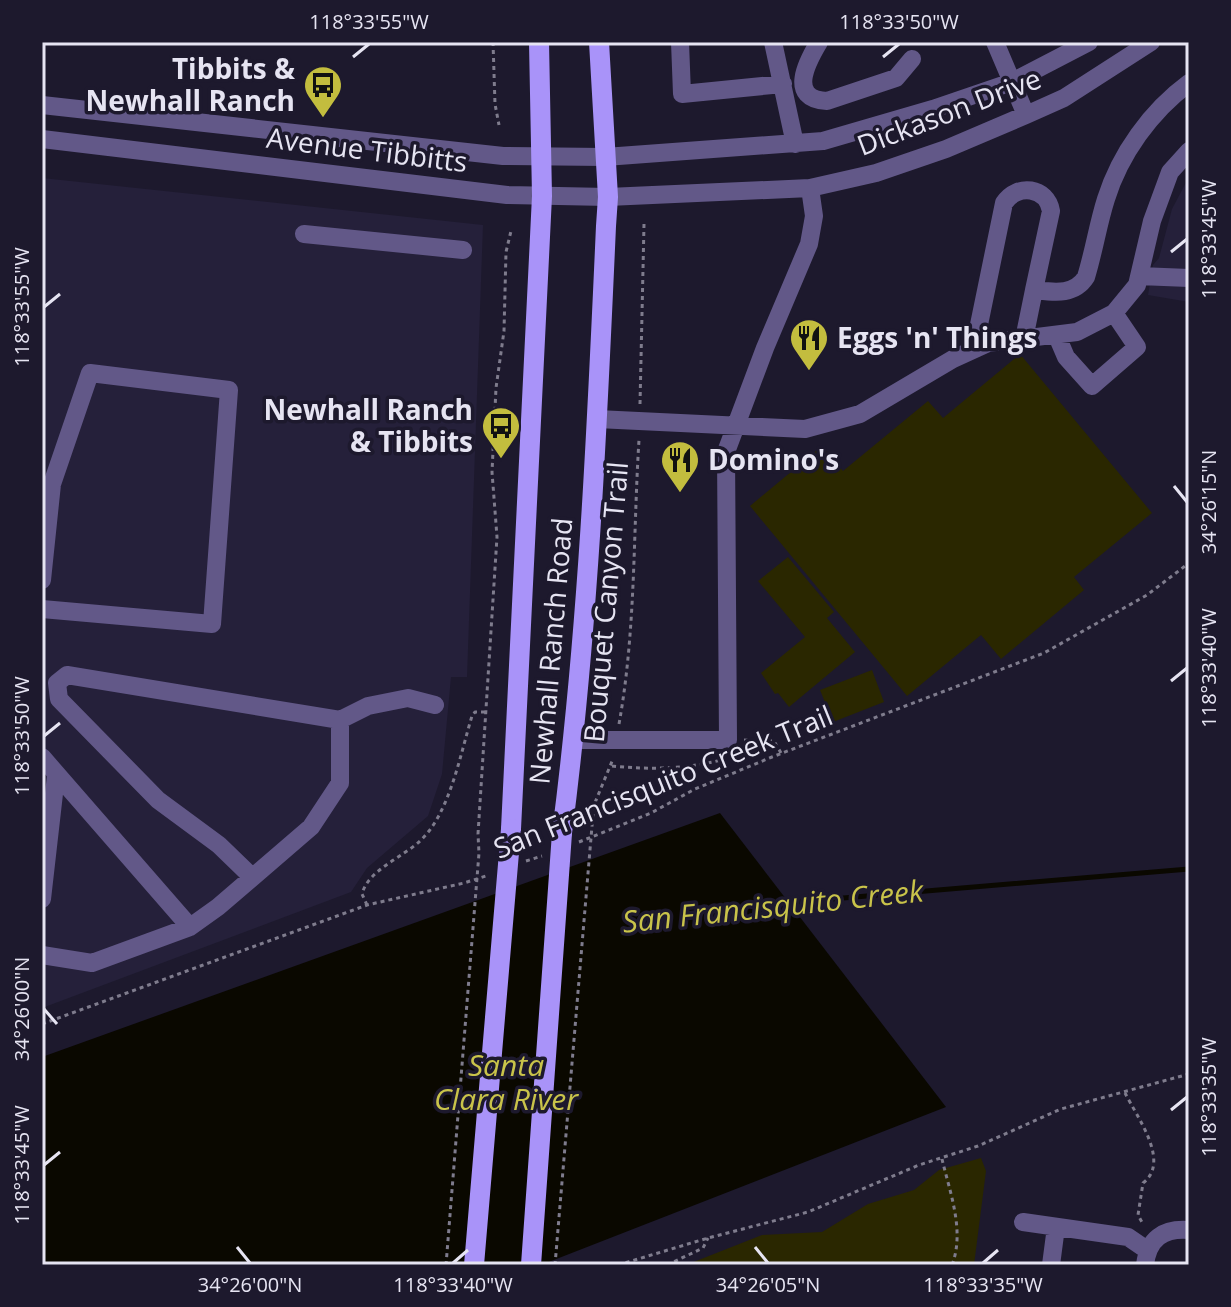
<svg xmlns="http://www.w3.org/2000/svg" width="1231" height="1307" font-family="'Open Sans',sans-serif">
<rect width="100%" height="100%" fill="#1d192d"/>
<path fill="#25203a" d="M1189 177V302L1148 295 1153 265 1159 258 1172 209Z
M42 178 483 225 467 677H451L442 774 428 816 367 868 351 892 42 1008Z"/>
<path fill="#2a2700" d="M1020 354 1152 513 1074 577 1084 590 1001 659 981 635 907 696 750 506 822 446 843 471 928 401 943 418Z
M788 557 834 612 827 618 855 652 789 707 778 693 775 694 761 673 805 637 758 581Z
M872 670 884 702 833 722 820 690Z
M981 1158 986 1171 974 1265H686L762 1235 822 1232 868 1204 914 1190 939 1170Z"/>
<path fill="#0a0800" d="M720 813 946 1107 541 1265H42V1057Z"/>
<g fill="none" stroke-linecap="round" stroke-linejoin="round">
<path stroke="#0a0800" stroke-width="5" d="M784 903 1189 869"/>
<path stroke="#7f7c8d" stroke-width="3" stroke-dasharray="4 4" stroke-linecap="butt" d="M493 42 495 104 499 125
M640 404 644 224
M619 724C636 630 633 534 639 440
M744 740 774 741 781 753
M737 756 774 741
M612 766C651 770 688 769 725 759
M592 826 594 805 613 759
M478 834 497 537 492 472 496 388 504 331 506 252 511 231
M579 842 651 813 695 789 772 757 1044 653 1147 595 1189 563
M526 861 542 856
M367 905 362 894C368 870 403 857 420 841 450 813 460 755 472 716L475 712H486
M42 1024 367 905 464 883 489 875
M1125 1093C1137 1117 1171 1162 1143 1183L1138 1215 1143 1224
M942 1159C950 1193 965 1231 952 1265
M618 1265 708 1238 808 1212 919 1165 978 1146 1061 1109 1189 1074
M667 1265 703 1248 708 1238"/>
<path stroke="#625888" stroke-width="18" d="M680 42 682 94 783 84
M773 42 795 144
M819 42C807 62 787 99 827 101L896 78 912 59
M995 42 1026 115
M42 105 503 156 605 157 823 141 933 109 1012 82 1089 42
M42 139 507 195 608 197 810 188 876 173 946 149 1026 115 1064 98 1151 42
M304 234 463 250
M1139 276 1189 278
M1057 336 1066 357 1092 386 1137 347 1114 313
M1024 339 1034 290C1053 292 1074 296 1086 277 1094 251 1098 224 1106 199 1120 154 1151 111 1189 83
M974 349 1004 203C1017 183 1047 187 1051 211L1034 290
M597 419 805 429 860 414 953 359 988 343 1077 332 1114 313 1137 285 1152 221 1170 172 1189 151
M42 580 52 484 90 373 229 390 212 624 42 609
M340 720 368 706 408 698 435 705
M574 740H728L726 452 765 348 809 244 814 216 810 188
M42 757 190 927
M42 899 56 776
M42 955 92 963 190 927 218 907 311 827 340 783V720L67 675 57 683 59 699 158 800 219 845 252 877
M1023 1222 1128 1237 1147 1250
M1051 1265 1056 1227
M1145 1265C1148 1239 1163 1228 1189 1230"/>
<path stroke="#a993f9" stroke-width="20" d="M511 829 542 196 539 42
M562 833C588 632 597 429 606 226L608 197 599 42"/>
<path stroke="#7f7c8d" stroke-width="3" stroke-dasharray="4 4" stroke-linecap="butt" d="M446 1265 479 853 478 834
M555 1265 592 826"/>
<path stroke="#a993f9" stroke-width="20" d="M474 1265 511 829
M531 1265 562 833"/>
</g>
<path fill="none" stroke="#e6e4f2" stroke-width="3" d="M353 57 369 44M883 57 899 44M1171 252 1187 239M44 307 60 294M1174 486 1187 502M1171 681 1187 668M44 736 60 723M44 1009 57 1024M1171 1110 1187 1097M44 1165 60 1152M237 1247 250 1263M755 1247 768 1263M453 1263 468 1250M983 1263 998 1250"/>
<defs>
<symbol id="bus-pin" viewBox="-11 -11 22 30"><path d="M0 17L-7.5 6A9.5 9.5 0 1 1 7.5 6Z" fill="#c3bd3e" stroke="#1d192d"/><path d="M-5-6H5V4H4V6H2V4H-2V6H-4V4H-5ZM-3.5-4V0h7V-4ZM-3.5 1.2v1.5H-2V1.2ZM2 1.2v1.5H3.5V1.2Z" fill="#111"/></symbol>
<symbol id="restaurant-pin" viewBox="-11 -11 22 30"><path d="M0 17L-7.5 6A9.5 9.5 0 1 1 7.5 6Z" fill="#c3bd3e" stroke="#1d192d"/><path d="M-5-6h1v4h1v-4h1v4h1v-4h1v5L-1.5 .5V6h-2V.5L-5-1ZM5-6V6H3V1.5H1.5Q1.5-4 5-6Z" fill="#111"/></symbol>
</defs>
<g fill-rule="evenodd">
<use href="#bus-pin" x="301" y="63" width="44" height="60"/>
<use href="#restaurant-pin" x="787" y="316" width="44" height="60"/>
<use href="#bus-pin" x="479" y="404" width="44" height="60"/>
<use href="#restaurant-pin" x="658" y="438" width="44" height="60"/>
</g>
<g text-anchor="middle" stroke-width="7" stroke-linejoin="round" paint-order="stroke">
<g font-size="28" font-weight="bold" fill="#e6e4f2" stroke="#1d192d" text-anchor="end">
<text x="295" y="79">Tibbits &amp;<tspan x="295" dy="32">Newhall Ranch</tspan></text>
<text x="837" y="348" text-anchor="start">Eggs 'n' Things</text>
<text x="473" y="420">Newhall Ranch<tspan x="473" dy="32">&amp; Tibbits</tspan></text>
<text x="708" y="470" text-anchor="start">Domino's</text>
</g>
<g font-size="28" fill="#e6e4f2" stroke="#1d192d">
<text transform="translate(949 112) rotate(-21)" y="10">Dickason Drive</text>
<text transform="translate(367 150) rotate(7)" y="10">Avenue Tibbitts</text>
<text transform="translate(606 602) rotate(-85)" y="10">Bouquet Canyon Trail</text>
<text transform="translate(551 651) rotate(-85)" y="10">Newhall Ranch Road</text>
<text transform="translate(663 782) rotate(-22)" y="10">San Francisquito Creek Trail</text>
</g>
<g font-size="30" font-style="italic" fill="#c9c34a" stroke="#1d192d">
<text transform="translate(773 907) rotate(-6)" y="10">San Francisquito Creek</text>
<text x="506" y="1076">Santa<tspan x="506" dy="34">Clara River</tspan></text>
</g>
</g>
<rect width="1231" height="1307" fill="none" stroke="#1d192d" stroke-width="88"/>
<rect x="44" y="44" width="1143" height="1219" fill="none" stroke="#e6e4f2" stroke-width="3"/>
<g font-size="20" text-anchor="middle" fill="#e6e4f2">
<text x="369" y="29">118°33'55"W</text>
<text x="899" y="29">118°33'50"W</text>
<text transform="translate(1209 239) rotate(-90)" y="7">118°33'45"W</text>
<text transform="translate(22 307) rotate(-90)" y="7">118°33'55"W</text>
<text transform="translate(1209 502) rotate(-90)" y="7">34°26'15"N</text>
<text transform="translate(1209 668) rotate(-90)" y="7">118°33'40"W</text>
<text transform="translate(22 736) rotate(-90)" y="7">118°33'50"W</text>
<text transform="translate(22 1009) rotate(-90)" y="7">34°26'00"N</text>
<text transform="translate(1209 1097) rotate(-90)" y="7">118°33'35"W</text>
<text transform="translate(22 1165) rotate(-90)" y="7">118°33'45"W</text>
<text x="250" y="1292">34°26'00"N</text>
<text x="453" y="1292">118°33'40"W</text>
<text x="768" y="1292">34°26'05"N</text>
<text x="983" y="1292">118°33'35"W</text>
</g>
</svg>
